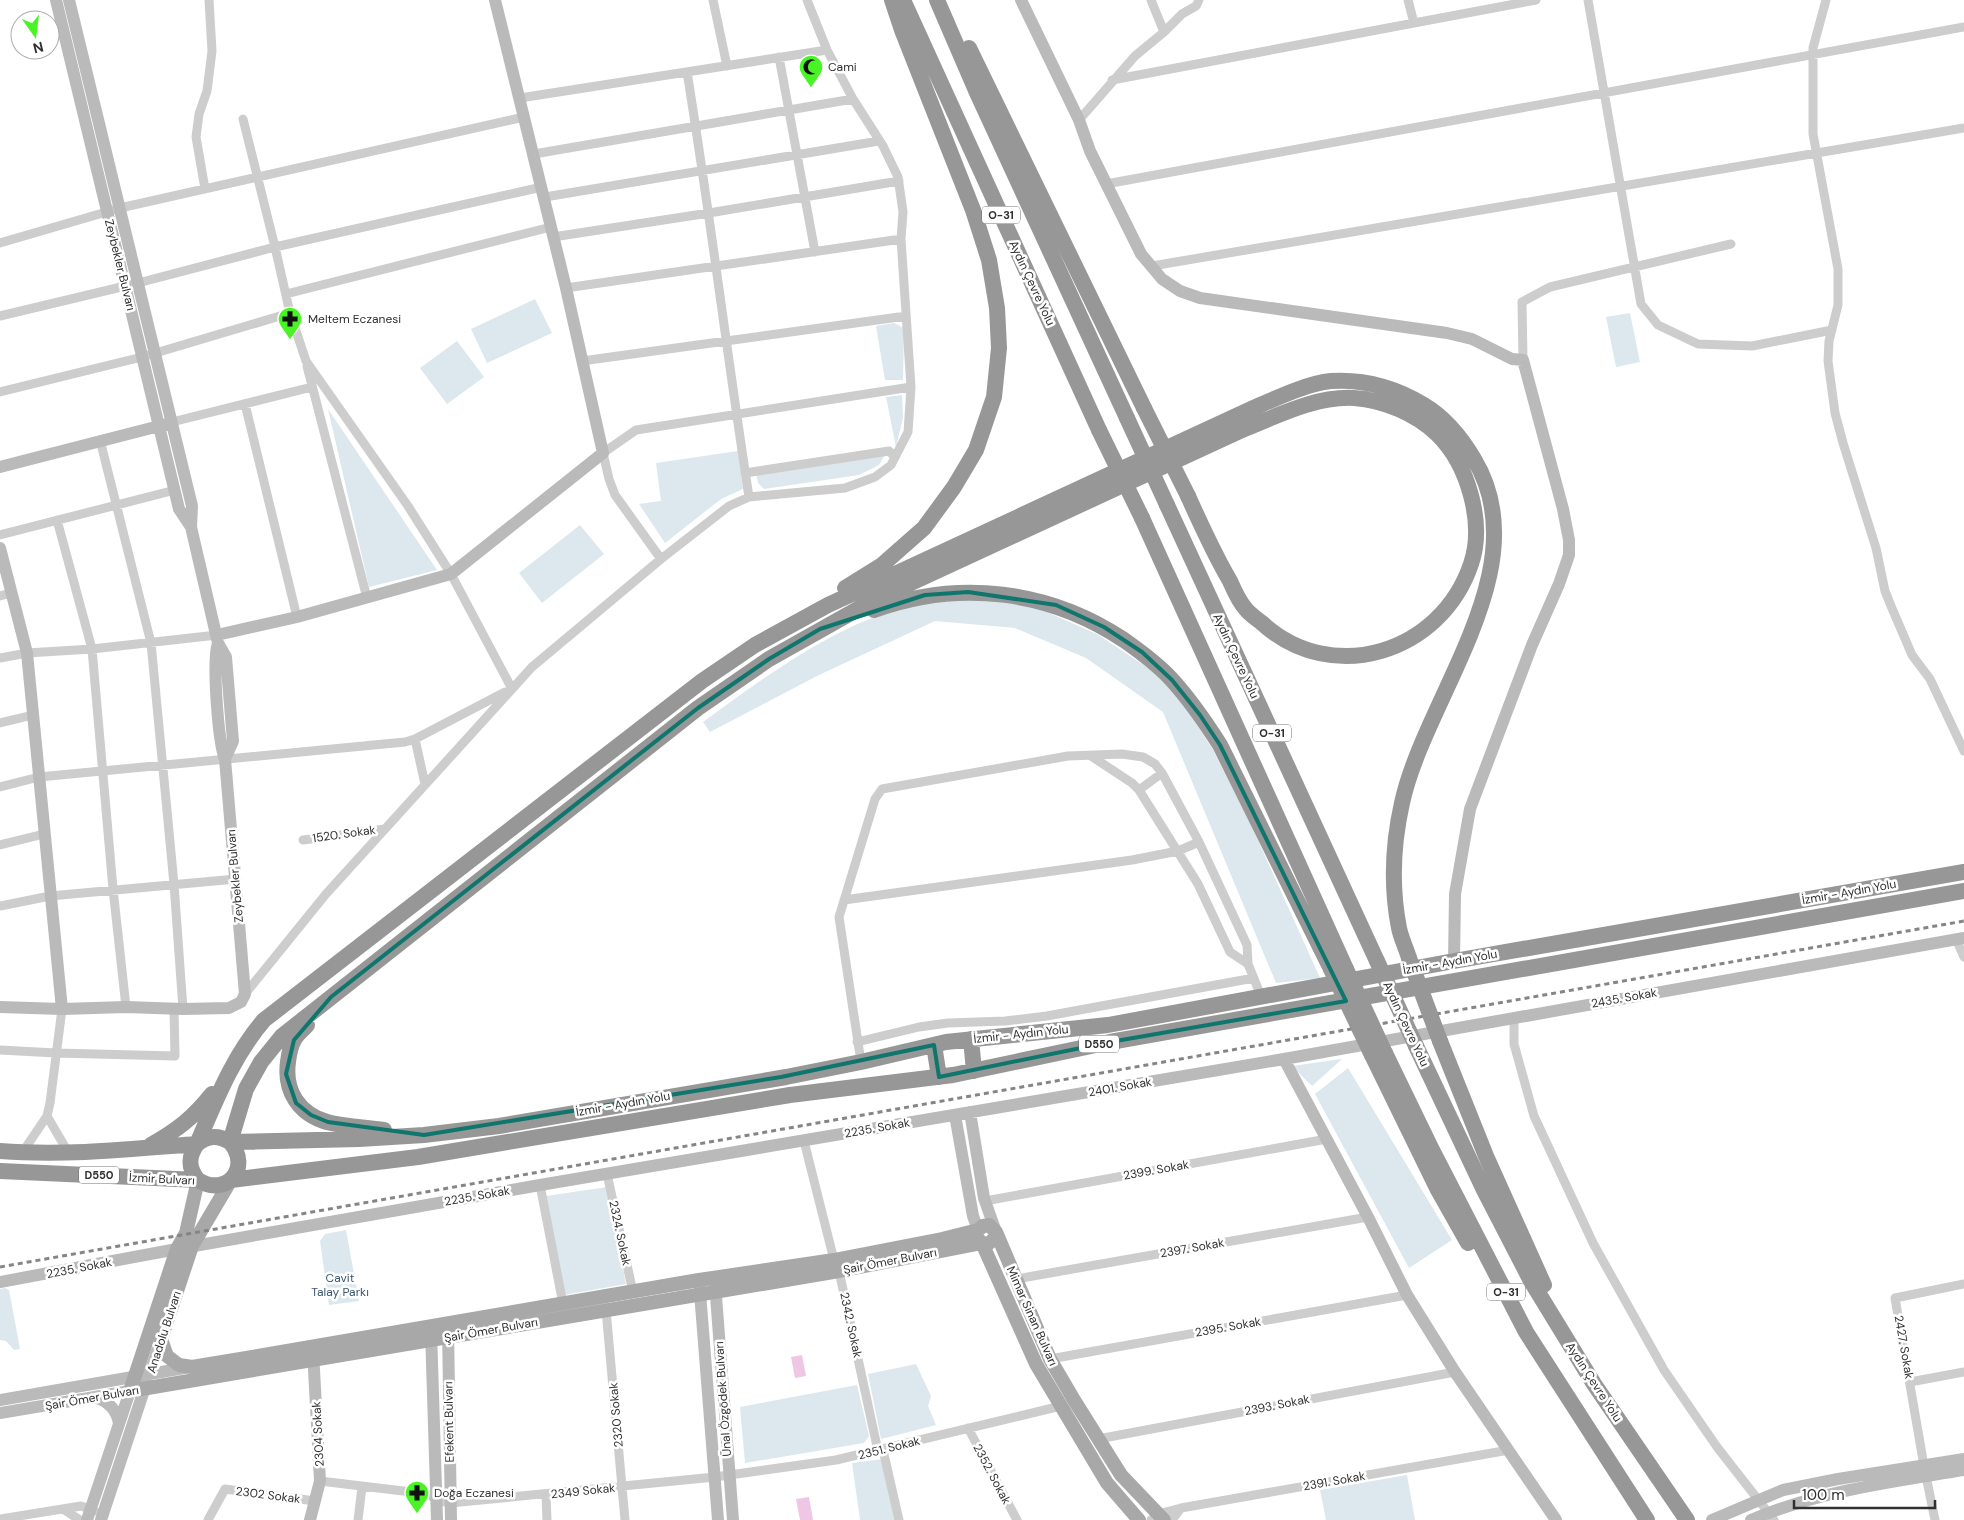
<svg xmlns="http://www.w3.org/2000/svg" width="1964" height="1520" font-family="'DM Sans',sans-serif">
<rect width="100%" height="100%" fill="#fff"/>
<path fill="#dce8ee" d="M535 299 552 333 487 363 471 329Z
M1630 313 1640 362 1616 367 1606 317Z
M894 323 904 328 903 380H885L876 326Z
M457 341 484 377 447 404 420 368Z
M902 395 903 418 896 447 886 397Z
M328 409 437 570 369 587Z
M738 451 743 489 721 499 665 543 639 504 661 501 656 463Z
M885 455 879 465 859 475 764 489 758 483 756 473Z
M580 525 604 554 542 603 519 573Z
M984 599 1033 606 1097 634 1157 674 1185 706 1213 750 1252 827 1320 978 1276 983 1163 712 1086 658 1015 628 935 621 819 675 710 732 703 722C765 677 830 628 904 607 930 601 958 601 984 599Z
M1342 1059 1312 1086 1292 1066Z
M1348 1068 1452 1240 1409 1268 1315 1094Z
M607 1187 626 1284 564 1295 546 1196Z
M346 1230 359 1301 329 1305 320 1241 325 1234Z
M5 1288 9 1290 20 1349 14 1350 6 1341 0 1340V1289Z
M916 1364 931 1396 928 1406 936 1425 881 1439 868 1374Z
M857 1385 869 1436 864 1443 745 1463 740 1407Z
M883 1459 896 1520H860L852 1463Z
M1407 1475 1415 1520H1326L1320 1490Z"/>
<path fill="#efc7e4" d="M802 1355 806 1376 795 1378 791 1357Z
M809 1497 813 1520H800L796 1499Z"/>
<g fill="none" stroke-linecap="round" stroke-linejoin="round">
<path stroke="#cdcdcd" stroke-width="9" d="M713 0 727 66
M1151 0 1164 32
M1408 0 1414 23
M1588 0 1641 304 1658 325 1698 344 1752 346 1832 330
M1826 0 1813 48V134L1838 269V305L1829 341 1828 361 1835 413 1843 443 1876 548 1885 591 1891 606 1912 655 1930 679 1964 751
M779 57 815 252
M687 72C710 213 727 355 749 497
M1112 80 1536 0
M520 98 827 50
M243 119 275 247 290 313 306 361 408 506 451 574 512 689
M1079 120 1135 56 1164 32 1182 14 1196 6 1199 0
M534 154 853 99
M1106 184 1964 27
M205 189 196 137 199 114 207 91 212 51 209 0
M545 197 879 141
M553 237 709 213 899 181
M0 243 120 208 524 117
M1152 266 1964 128
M566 288 901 239
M286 294 551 227
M0 316 138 283 275 247 542 187
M1523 360 1522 302 1550 287 1731 244
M582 361 906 316
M307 366 367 598
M0 392 142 357 290 313
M245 404 297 617
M172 422 312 387
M100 440 151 643 174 884 183 1009
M745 473 889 451 895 457
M57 520 92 649 113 889 126 1007
M0 535 175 490
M661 559 615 495 609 479 603 453 636 430 911 387
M0 596 11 593
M0 658 27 653 92 649 217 635
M0 723 33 715
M415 739 425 784
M1091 756 1132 783 1139 790 1198 884 1230 952 1248 964
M0 787 39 777 405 742 415 739 505 692
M1139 790 1162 773
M303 840 385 829
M0 845 44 834
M844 900 1132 860 1178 851 1199 842
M0 906 50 896 236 879
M1956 939 1964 957
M245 994 326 894 532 667 661 559 729 506 749 497 845 488 875 477 891 465 908 432 911 387 901 239 903 212 898 177 883 146 853 99 827 50 807 0
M1514 1017V1044L1534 1116 1593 1243 1664 1370 1717 1447 1774 1520
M857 1042 919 1027 948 1023 1005 1021 1047 1016 1254 978
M0 1050 56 1053 175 1056 174 1009
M861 1062 839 917 875 799 882 789 1068 756 1122 754 1143 757 1155 764 1162 773 1199 842 1247 945 1248 964 1261 996
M47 1116 68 1152
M804 1141 834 1260 839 1271 878 1451
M22 1153 47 1116 50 1103 62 1009
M607 1174 633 1292
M540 1185 563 1304
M985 1201 1327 1139
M1016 1279 1368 1217
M606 1310 625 1520
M1050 1359 1407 1295
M1910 1382 1964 1372
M968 1428 1017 1520
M1098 1439 1455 1372
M883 1450 899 1520
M1924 1466 1895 1298 1964 1284
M1926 1476 1935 1520
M320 1481 428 1494 437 1500 450 1503 715 1477 836 1460 1061 1406
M546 1495 547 1520
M63 1509 80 1520
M0 1519 81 1506 95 1511
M208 1520 225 1489 315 1501
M358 1520 362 1487
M1151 1520 1158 1514 1181 1508 1509 1450
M1172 1520 1181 1508"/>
<path stroke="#bababa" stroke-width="12" d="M56 0 179 509 191 527
M69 0 192 506 191 527 218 643 226 657 233 741 225 759
M1021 0 1079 120 1090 151 1141 254 1162 279 1180 291 1200 298 1447 333 1472 339 1512 359 1523 360 1563 509 1569 540V555L1559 584 1532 645 1470 809 1455 894 1454 961
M0 467 167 424
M0 548 27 653 62 1009
M217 635 297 617 451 574 603 453 566 288 495 0
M0 1007 62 1009 126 1007 183 1009 229 1008 241 1002 245 994 225 759C218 741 212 661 218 643
M1284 1059 1368 1217 1407 1295 1455 1372 1556 1520
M970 1112 984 1198 996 1232
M955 1115 973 1216 978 1230
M699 1280 718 1520
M0 1282 177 1249 540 1185 1284 1059 1964 938
M715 1283 733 1520
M448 1328 451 1520
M431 1331 437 1520
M94 1397C108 1401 117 1409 119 1424
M0 1400 190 1367
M0 1413 130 1391 87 1520
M101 1520 161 1339
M310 1520 320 1481 313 1351
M1712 1520 1783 1490 1838 1479 1964 1459
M1751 1520C1819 1491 1892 1482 1964 1470"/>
<path stroke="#a8a8a8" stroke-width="14" d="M198 1180 186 1233 177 1249 130 1391 839 1271 982 1243 988 1244 995 1238 996 1232
M231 1180 192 1246 161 1339 167 1356 179 1365 192 1367 258 1356 699 1280 834 1260 942 1239 978 1230 983 1226 989 1225 996 1232 1050 1359 1074 1400 1121 1475 1164 1520
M977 1238 982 1243 1036 1364 1107 1483 1139 1520"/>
<path stroke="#979797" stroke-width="16" d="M903 0 1099 430
M937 0 978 95 1127 418
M969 48 1144 408
M1167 505 1377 961
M1142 518 1346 969
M845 588 882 565 924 528 954 487 976 450 994 397 999 348 997 308 989 260 973 210 902 30 892 0
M874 610C959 579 1049 590 1124 640 1141 652 1159 665 1173 681 1191 701 1206 723 1220 745L1331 969
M307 1025C303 1030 297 1034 294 1040 290 1046 289 1054 288 1062 284 1091 299 1114 327 1122 345 1127 366 1127 384 1130
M971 1039 974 1071
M1440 1041 1486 1156 1544 1285
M934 1045 939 1077
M1416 1046 1484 1190 1531 1281 1594 1384 1687 1520
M1385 1053 1431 1148 1526 1332 1647 1520
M1372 1055 1437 1188 1468 1243
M230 1142 246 1089 261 1062 282 1036 698 708 769 659 874 600 1242 430C1277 416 1315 396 1354 398 1384 400 1416 414 1437 434 1468 464 1485 523 1471 564 1441 653 1332 687 1262 623 1256 618 1249 614 1245 608 1238 600 1234 590 1230 581 1214 554 1201 525 1188 496
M197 1144C208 1135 218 1135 230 1142L359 1139 424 1135 499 1126 786 1077 861 1062 946 1042 1108 1025 1454 961 1964 872
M151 1145C177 1130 193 1118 212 1094
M0 1151C65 1156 132 1149 197 1144
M0 1171 198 1180C227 1198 252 1167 230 1142
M198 1180C188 1168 188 1157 197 1144 216 1100 233 1056 264 1020L702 681 755 645 828 605 1249 410C1272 400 1307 383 1331 381 1364 379 1396 388 1424 405 1446 418 1461 437 1474 459 1540 568 1425 697 1402 803 1393 843 1391 887 1399 928 1401 938 1406 948 1409 958
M231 1180 418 1157 790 1095 953 1075 1110 1042 1964 891"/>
<path stroke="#858585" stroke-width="3" stroke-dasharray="5 4" stroke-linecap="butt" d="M0 1267 1964 921"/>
<path stroke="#979797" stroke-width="16" d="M1144 408 1188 496
M1127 418 1167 505
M1099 430 1142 518
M1409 958 1440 1041
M1377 961 1416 1046
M1331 969 1372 1055
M1346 969 1385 1053"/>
</g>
<path fill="none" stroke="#0f766e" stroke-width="4" stroke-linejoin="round" d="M968 592 1056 605 1104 627 1142 652 1172 680 1200 715 1220 745 1346 1001 1110 1042 939 1077 934 1045 781 1077 424 1135 328 1122 311 1115 296 1103 286 1074 294 1040 331 997 698 708 769 659 820 629 925 595Z"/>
<defs>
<symbol id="mosque-pin" viewBox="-11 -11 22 30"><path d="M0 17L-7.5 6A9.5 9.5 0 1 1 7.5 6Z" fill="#48f424" stroke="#fff"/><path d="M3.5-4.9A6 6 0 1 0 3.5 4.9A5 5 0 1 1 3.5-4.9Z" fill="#111"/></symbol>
<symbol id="pharmacy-pin" viewBox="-11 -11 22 30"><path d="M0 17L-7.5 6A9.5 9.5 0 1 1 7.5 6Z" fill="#48f424" stroke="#fff"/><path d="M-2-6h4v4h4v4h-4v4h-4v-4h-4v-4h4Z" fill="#111"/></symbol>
</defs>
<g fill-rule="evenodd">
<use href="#mosque-pin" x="797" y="53" width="28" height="38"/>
<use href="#pharmacy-pin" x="276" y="305" width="28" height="38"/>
<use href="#pharmacy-pin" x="403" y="1479" width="28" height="38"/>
</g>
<g text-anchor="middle" stroke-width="5" stroke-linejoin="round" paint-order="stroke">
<g fill="#fff" stroke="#6e6e6e" stroke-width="1">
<rect x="982" y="206.5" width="38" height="17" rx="4"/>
<rect x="1253" y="724.5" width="38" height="17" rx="4"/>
<rect x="1079" y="1035.5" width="40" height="17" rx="4"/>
<rect x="79" y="1166.5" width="40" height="17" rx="4"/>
<rect x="1487" y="1283.5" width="38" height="17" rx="4"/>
</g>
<g font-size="11" font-weight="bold" fill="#303030">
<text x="1001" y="219">O-31</text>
<text x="1272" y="737">O-31</text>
<text x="1099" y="1048">D550</text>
<text x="99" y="1179">D550</text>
<text x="1506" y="1296">O-31</text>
</g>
<g font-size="12" fill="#303030" stroke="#fff" text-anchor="start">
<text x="828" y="71">Cami</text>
<text x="308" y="323">Meltem Eczanesi</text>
<text x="434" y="1497">Doğa Eczanesi</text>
</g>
<g font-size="12" fill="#303030" stroke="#fff">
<text transform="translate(120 265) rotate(76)" y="4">Zeybekler Bulvarı</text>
<text transform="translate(1032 283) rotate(65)" y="4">Aydın Çevre Yolu</text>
<text transform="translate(1236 656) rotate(65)" y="4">Aydın Çevre Yolu</text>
<text transform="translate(344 834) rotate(-8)" y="4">1520. Sokak</text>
<text transform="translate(235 876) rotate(-95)" y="4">Zeybekler Bulvarı</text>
<text transform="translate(1849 892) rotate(-10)" y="4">İzmir - Aydın Yolu</text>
<text transform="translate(1450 962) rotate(-10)" y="4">İzmir - Aydın Yolu</text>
<text transform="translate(1624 998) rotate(-10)" y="4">2435. Sokak</text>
<text transform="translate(1406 1024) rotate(65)" y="4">Aydın Çevre Yolu</text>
<text transform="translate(1021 1034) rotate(-6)" y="4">İzmir - Aydın Yolu</text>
<text transform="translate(1120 1087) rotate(-10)" y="4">2401. Sokak</text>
<text transform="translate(623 1104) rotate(-10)" y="4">İzmir - Aydın Yolu</text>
<text transform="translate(877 1128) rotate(-10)" y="4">2235. Sokak</text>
<text transform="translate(1156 1170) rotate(-10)" y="4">2399. Sokak</text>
<text transform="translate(162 1179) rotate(3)" y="4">İzmir Bulvarı</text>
<text transform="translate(477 1196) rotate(-10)" y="4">2235. Sokak</text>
<text transform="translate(620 1233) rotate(78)" y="4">2324. Sokak</text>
<text transform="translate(1192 1248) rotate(-10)" y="4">2397. Sokak</text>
<text transform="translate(890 1261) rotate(-11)" y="4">Şair Ömer Bulvarı</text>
<text transform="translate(79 1268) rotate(-11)" y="4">2235. Sokak</text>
<text transform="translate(1032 1316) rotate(66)" y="4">Mimar Sinan Bulvarı</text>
<text transform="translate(851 1325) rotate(78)" y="4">2342. Sokak</text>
<text transform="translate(1228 1327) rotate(-10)" y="4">2395. Sokak</text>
<text transform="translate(491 1330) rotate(-10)" y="4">Şair Ömer Bulvarı</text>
<text transform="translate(164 1332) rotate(-72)" y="4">Anadolu Bulvarı</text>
<text transform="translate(1904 1347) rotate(80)" y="4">2427. Sokak</text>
<text transform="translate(1594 1382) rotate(57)" y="4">Aydın Çevre Yolu</text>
<text transform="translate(92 1398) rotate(-10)" y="4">Şair Ömer Bulvarı</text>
<text transform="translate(723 1399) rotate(-94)" y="4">Ünal Özgödek Bulvarı</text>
<text transform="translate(1277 1405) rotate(-11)" y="4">2393. Sokak</text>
<text transform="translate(616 1415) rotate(-95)" y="4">2320 Sokak</text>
<text transform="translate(449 1422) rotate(-91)" y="4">Efekent Bulvarı</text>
<text transform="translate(318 1434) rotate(-93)" y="4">2304 Sokak</text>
<text transform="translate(889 1448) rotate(-14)" y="4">2351. Sokak</text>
<text transform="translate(992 1474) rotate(62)" y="4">2352. Sokak</text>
<text transform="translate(1334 1481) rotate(-10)" y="4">2391. Sokak</text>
<text transform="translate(583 1491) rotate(-6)" y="4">2349 Sokak</text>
<text transform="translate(268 1495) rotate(7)" y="4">2302 Sokak</text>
</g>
<g font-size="12" fill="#395870" stroke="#fff">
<text x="340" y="1282">Cavit<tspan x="340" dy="14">Talay Parkı</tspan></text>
</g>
</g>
<g transform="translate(35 35) rotate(166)"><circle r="24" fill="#ffffff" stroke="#acacac"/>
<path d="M0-4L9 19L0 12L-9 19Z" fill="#48f424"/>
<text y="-8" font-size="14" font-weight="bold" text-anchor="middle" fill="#303030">N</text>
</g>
<path d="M1794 1500v8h141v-8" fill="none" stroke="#303030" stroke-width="2.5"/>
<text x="1802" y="1500" font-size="15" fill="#303030" stroke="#ffffff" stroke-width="4" paint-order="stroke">100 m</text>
</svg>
